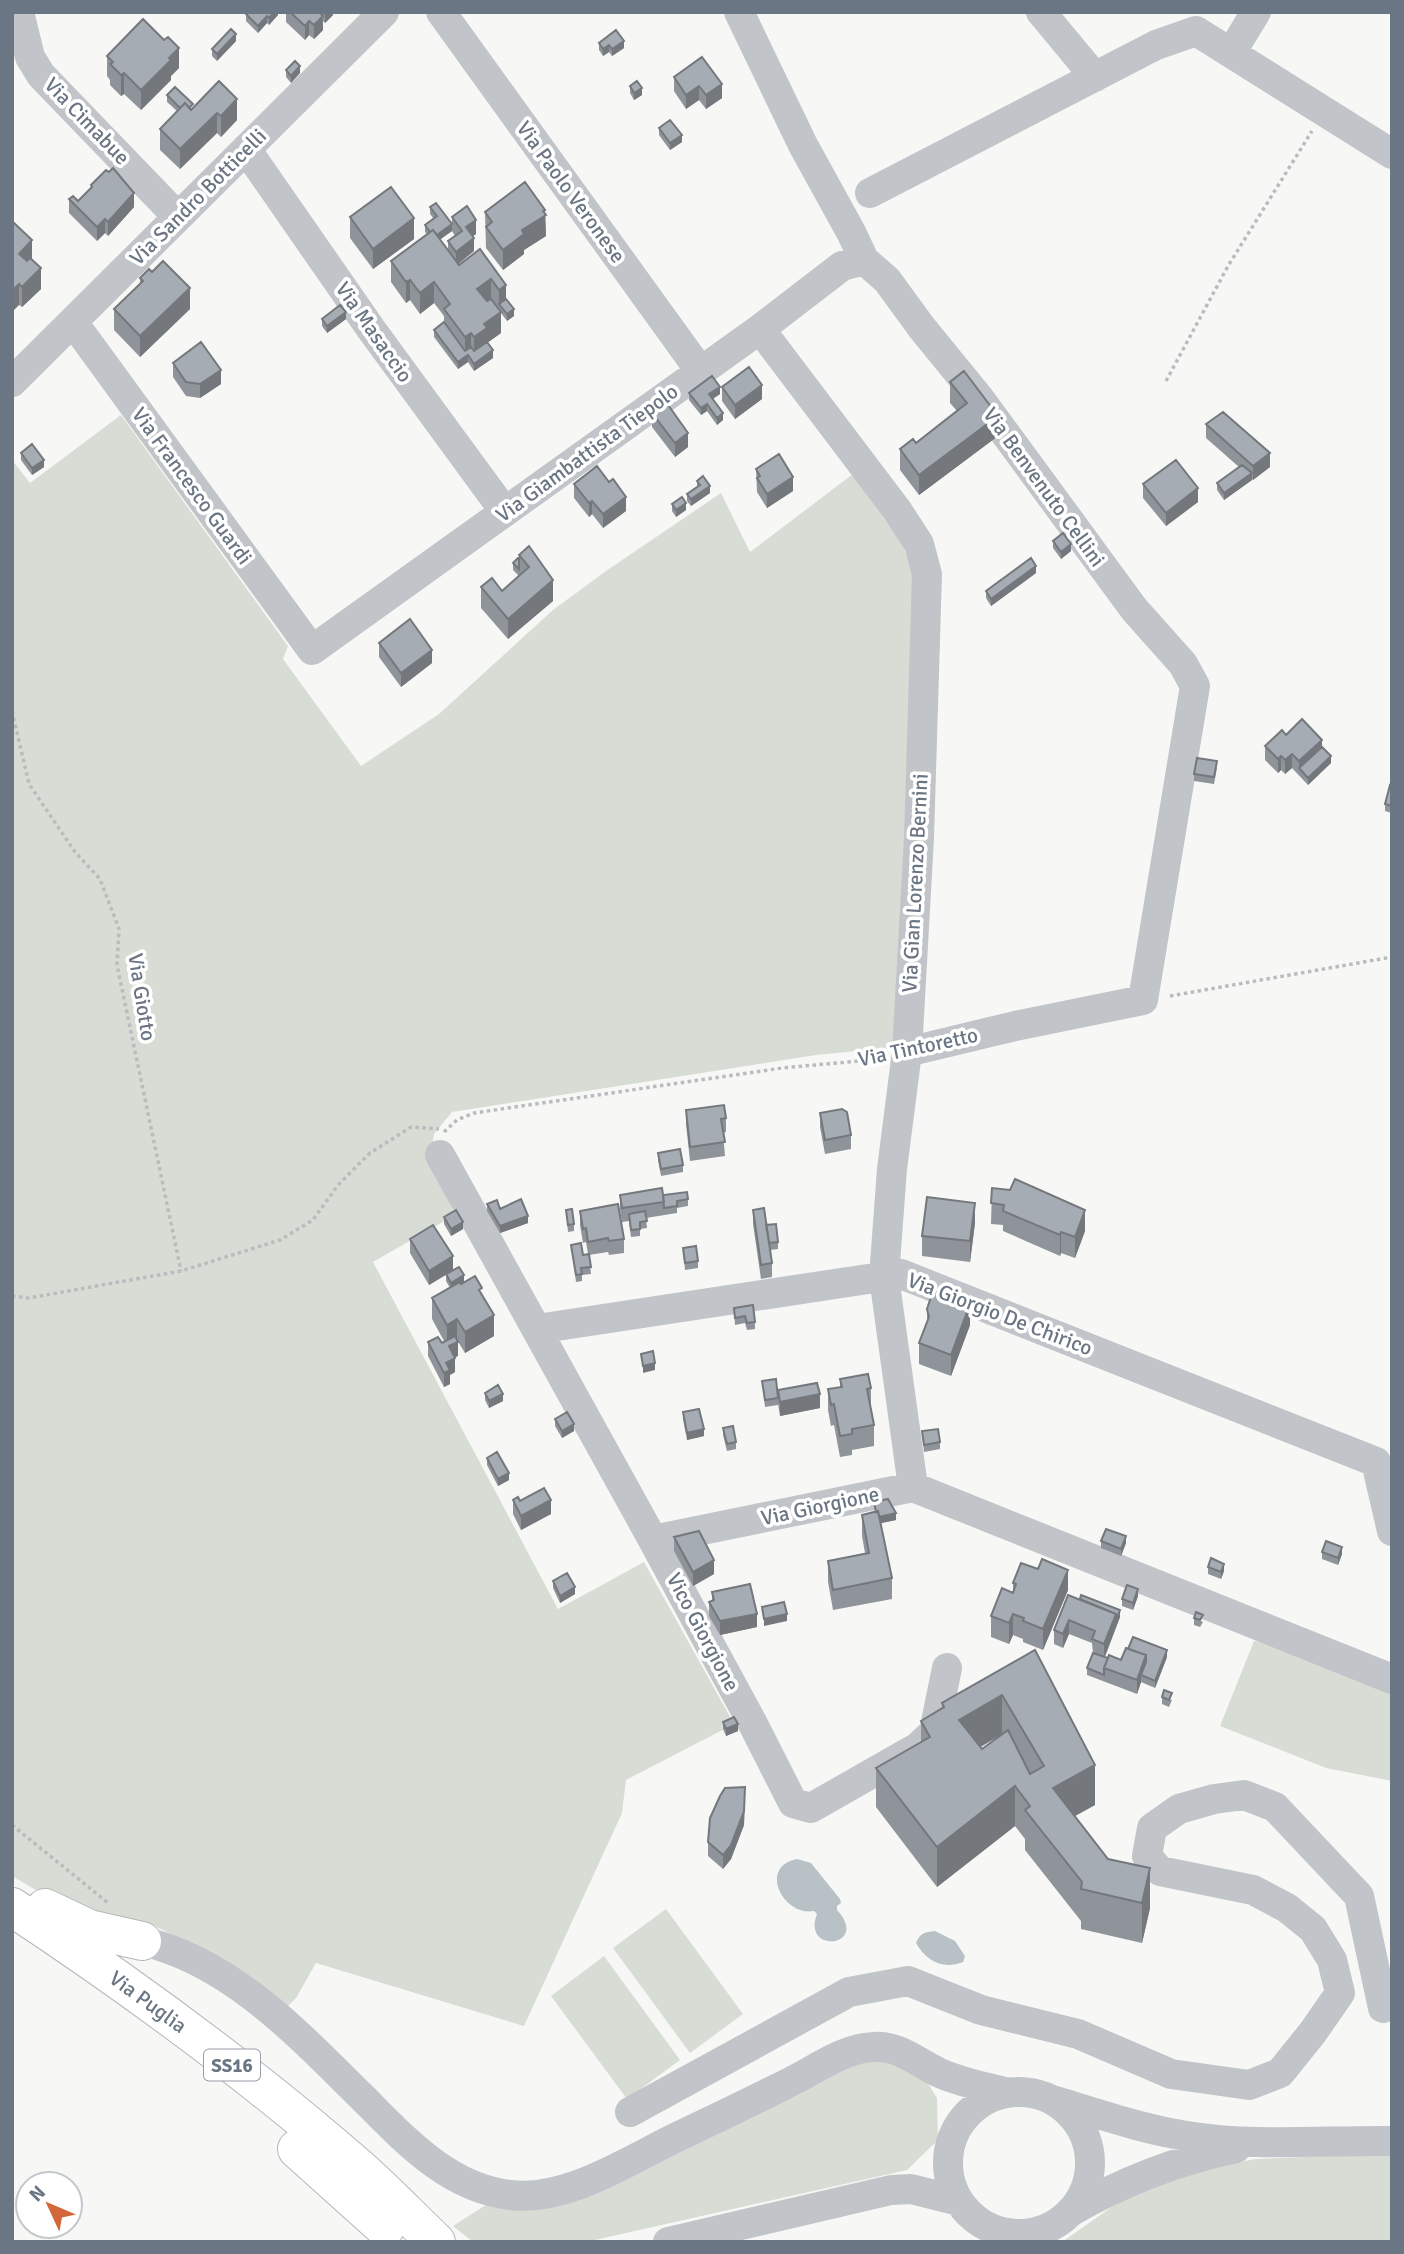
<svg xmlns="http://www.w3.org/2000/svg" width="1404" height="2254" font-family="Signika,sans-serif">
<rect width="100%" height="100%" fill="#f7f8f5"/>
<path fill="#d7dcd5" d="M121 415 288 646 283 659 361 766 439 714 553 610 606 571 721 493 750 552 853 474 897 529 914 576 897 1047 816 1055 452 1112 434 1134 430 1160 455 1215 373 1262 558 1609 644 1562 734 1724 626 1780 622 1813 524 2026 316 1963 296 1998 287 2007 227 1963 151 1924 113 1922 78 1915 12 1876V460L30 483Z
M1254 1641 1278 1644 1392 1693V1781L1326 1768 1220 1726Z
M666 1909 743 2014 690 2053 613 1948Z
M604 1956 680 2060 627 2099 551 1996Z
M877 2052 924 2077 937 2098 938 2140 907 2170 586 2242H473L453 2226 489 2203 519 2206Z
M1392 2153V2242H1062L1123 2199 1195 2170 1256 2159Z"/>
<path fill="#b8c1c6" d="M797 1859 811 1863 840 1899 841 1903 837 1906V1910C871 1947 801 1955 817 1914L814 1911C784 1917 757 1867 797 1859Z
M935 1931 955 1941 965 1956 963 1962C943 1970 926 1961 916 1943 920 1933 925 1932 935 1931Z"/>
<g fill="none" stroke-linecap="round" stroke-linejoin="round">
<defs>
<path id="highway" d="M12 1907C133 1987 250 2073 359 2168 385 2191 410 2217 436 2242
M45 1908 89 1929 142 1941
M297 2149 385 2228"/>
</defs>
<use href="#highway" stroke="#b4b7ba" stroke-width="40"/>
<path stroke="#b9bcbe" stroke-width="3.5" stroke-dasharray="3.5 3.5" stroke-linecap="butt" d="M1166 381 1228 266 1312 131
M12 711 29 784 75 852 100 879 119 929 117 965 181 1271
M1170 996 1392 957
M444 1132 457 1120 474 1113 782 1068 881 1059
M12 1296 29 1298 181 1271 280 1240 313 1220 338 1185 370 1153 411 1127 439 1129
M12 1825 108 1903"/>
<path stroke="#c1c4c8" stroke-width="30" d="M19 12 30 57 41 75 178 217
M441 12 701 372
M739 12 803 145 852 234 864 260 887 280 922 328 980 399 1134 609 1183 664 1195 686 1143 1000 1015 1026 907 1052
M1041 12 1095 77
M1231 53 1256 12
M246 149 371 329 505 512
M870 193 1156 45 1196 31 1392 154
M73 322 312 650 760 329 842 266 864 260
M760 329 897 510 919 544 927 574 919 838 907 1052 892 1169 884 1277 913 1487
M12 382 384 12
M440 1155 653 1540 913 1487 1392 1679
M537 1329 901 1274 1376 1462 1392 1531
M653 1540 753 1724 793 1803 811 1808 918 1747 934 1732 947 1668
M142 1941C232 1962 300 2036 363 2098 405 2140 448 2188 510 2195 565 2202 626 2162 673 2139 713 2120 753 2101 792 2081 818 2068 844 2048 874 2047 900 2045 919 2064 942 2074 963 2083 986 2087 1008 2093
M948 2163a71 71 0 1 1 142 0a71 71 0 1 1-142 0Z
M1056 2101C1099 2114 1142 2129 1187 2136 1254 2147 1324 2140 1392 2141
M630 2112 849 1992 908 1981 981 2010 1078 2034 1171 2074 1249 2085 1280 2073 1313 2032 1340 1993 1332 1960 1313 1929 1287 1908 1253 1890 1160 1871 1147 1856 1152 1828 1179 1809 1214 1799 1244 1795 1275 1807 1359 1896 1383 2008
M1070 2212C1120 2183 1179 2160 1236 2148
M668 2242 891 2190 911 2189 959 2201"/>
<use href="#highway" stroke="#fff" stroke-width="38"/>
</g>
<path fill="#8f949a" fill-rule="evenodd" d="M278 12V15L269 25 267 23 258 33 246 21V14Z
M286 12H333V15L325 23 323 21V30L314 39 309 35 305 40 286 22Z
M236 41 217 61 212 56V49Z
M599 43 624 48 612 56 609 52 603 56 599 50Z
M107 56 179 68 171 76V80L141 110 124 94 121 96 110 85V80L107 76Z
M286 70 300 73 291 83 286 77Z
M674 77 722 84V98L706 109 699 100 686 109 674 91Z
M219 81 237 120 221 137 217 133 180 169 160 150V129L177 111 167 102V95L193 109Z
M630 86 642 95 634 100 630 93Z
M659 128 682 142 670 150 659 135Z
M91 185 134 207 108 236 105 233 97 241 69 213V199L78 201 91 189Z
M430 207 452 224V217L476 234 473 236 474 251 458 264 459 265 480 249 514 316 507 321 501 313V333L487 343 493 358 474 371 468 362 458 369 434 337V330L444 322V316L434 303 420 314 410 300 406 303 391 282V261L427 234 425 232V225L434 219 430 214ZM452 231 455 236 448 241V250L440 239Z
M485 212 545 214 546 236 524 250V254L503 270 486 248Z
M350 217 414 239 373 269 350 238Z
M12 222 32 260 41 289 22 307 19 305Z
M152 272 190 309 140 357 114 330V309L140 283V278Z
M322 319H346L327 333 322 326Z
M173 363 221 384 200 398 186 396 173 377Z
M950 382 998 436 919 495 900 470V449L916 443 957 411 950 403Z
M722 387 762 399 735 419 722 401Z
M689 393 720 394 713 399 723 420 717 425 707 411 701 415 689 400Z
M652 413 688 447 675 457 652 427Z
M1206 424 1270 467 1253 480 1252 479V480L1224 500 1217 490V483L1239 467 1206 438Z
M21 453 44 467 32 475 21 460Z
M756 469 793 491 767 508 757 492Z
M697 481 710 493 691 506 687 501V494L697 487Z
M609 482 626 511 603 528 592 514 589 517 574 498V484Z
M1143 484 1198 502 1166 526 1143 498Z
M672 504 686 510 676 517 672 511Z
M1053 541 1071 551 1061 559 1053 548Z
M529 546 553 601 508 639 481 608V587L502 591 519 576 513 570V563L519 557V555Z
M1036 573 991 606 986 598V591Z
M379 643 432 663 401 687 379 657Z
M1286 735 1322 747 1331 763 1308 785 1292 768 1285 774 1281 770 1278 773 1265 760V746Z
M1217 768 1214 784 1194 781V774Z
M1392 786V813L1385 811V804Z
M686 1110 726 1118V1132L723 1133 725 1156 690 1161 686 1124Z
M820 1113 851 1135V1149L825 1154 820 1127Z
M658 1153 683 1165V1172L661 1176 658 1160Z
M992 1188 1085 1231 1075 1258 1061 1253 1060 1256 1003 1231V1225L991 1224Z
M620 1195H663L688 1199V1206L677 1208V1213L646 1218 647 1228 640 1229V1236L631 1237 629 1221 622 1222 620 1209Z
M487 1204 500 1209 528 1223 500 1233 487 1211Z
M566 1210 574 1224V1231L568 1232Z
M753 1210 766 1225 778 1242V1249L770 1250 772 1263V1277L761 1279 753 1224Z
M580 1211 624 1239V1253L609 1255 608 1252 589 1255 591 1274 582 1275V1281L576 1282 571 1245 583 1255 588 1254 586 1242 583 1243 580 1225Z
M444 1217 463 1229 451 1236 444 1224Z
M975 1223 970 1262 922 1256V1236Z
M410 1239 453 1270 464 1282 482 1295 494 1336 465 1353 457 1340 458 1356 455 1357V1372L450 1375V1384L444 1387 428 1356V1342L442 1343 444 1341 432 1319V1298L450 1288 446 1281V1275L429 1285 410 1253Z
M683 1248 698 1261V1268L685 1270Z
M734 1308 755 1322V1329L747 1330 745 1323 735 1325Z
M927 1309 970 1325 951 1376 919 1364V1343L927 1322Z
M840 1379 871 1388V1409L874 1425V1446L852 1450V1455L840 1457 834 1425 831 1426 828 1410V1389L840 1387Z
M762 1381 778 1398V1405L765 1407Z
M778 1390 820 1408 780 1416 778 1404Z
M485 1393 503 1401 489 1408 485 1400Z
M683 1412 704 1436 687 1440 683 1419Z
M555 1419 574 1431 562 1438 555 1426Z
M723 1428 736 1442V1449L727 1451 723 1435Z
M922 1431 940 1442V1449L924 1452Z
M487 1458 509 1480 498 1486 487 1465Z
M513 1500 520 1501 551 1514 521 1530 513 1514Z
M874 1502 896 1520 881 1523 892 1578V1599L833 1610 828 1582V1561L865 1553 862 1536V1515L875 1512Z
M674 1537 714 1574 693 1586 674 1551Z
M1101 1541 1126 1543 1121 1556 1101 1548Z
M1322 1552 1342 1554 1338 1565 1322 1559Z
M1208 1567 1224 1571 1221 1579 1208 1574Z
M553 1581 575 1594 560 1603 553 1588Z
M1013 1583 1068 1590 1043 1650 1023 1642V1639L1013 1635 1009 1644 991 1637V1616L1013 1592Z
M712 1592 757 1627 720 1635 709 1616V1602L712 1601Z
M1068 1595 1120 1617 1105 1657 1121 1660 1167 1657 1155 1688 1141 1682 1137 1694 1087 1675V1668L1093 1653 1092 1643 1069 1634 1063 1648 1054 1644V1630Z
M1138 1596 1133 1610 1122 1606V1599Z
M1194 1618 1203 1622 1200 1627 1194 1625Z
M1035 1650 1095 1805 1075 1816 1108 1859 1150 1908 1142 1943 1081 1929V1921L1025 1850V1839L1015 1826 937 1887 876 1807V1768L921 1742V1721L942 1709V1703ZM999 1736 982 1749 981 1747Z
M1162 1697 1172 1700 1169 1707 1162 1704Z
M723 1722 738 1731 726 1736 723 1729Z
M745 1801 744 1825 731 1859 723 1869 708 1856V1842Z"/>
<path fill="#74787d" d="M274 12H278V15L269 25V18Z
M317 12H322L323 30 314 39V25Z
M325 12H333V15L325 23Z
M267 16V23L258 33V26Z
M309 21V35L305 40V26Z
M236 34V41L217 61V54Z
M624 41V48L612 56V49Z
M609 45V52L603 56V49Z
M179 48V68L171 76V80L141 110V90Z
M300 66V73L291 83V76Z
M124 73V94L121 96V75Z
M722 84V98L706 109V95Z
M699 86V100L686 109V95Z
M642 88V95L634 100V93Z
M237 99V120L221 137V116Z
M217 113V133L180 169V149Z
M682 135V142L670 150V143Z
M134 193V207L108 236V222Z
M545 210 546 236 524 250V254L503 270V250L522 230Z
M414 218V239L373 269V249Z
M105 219V233L97 241V227Z
M476 220V234L466 241V227Z
M452 224V231L434 244V237Z
M474 238V251L456 266V252Z
M32 240V261L19 275V254Z
M41 268V289L22 307V287Z
M491 279V300L477 309V289Z
M410 280V300L406 303V282Z
M434 282V303L420 314V293Z
M19 284V305L12 312V291Z
M506 285V306L499 304V290Z
M190 288V309L140 357V336Z
M514 309V316L507 321V314Z
M346 312V319L327 333V326Z
M501 312V333L487 343 474 358V337L484 324Z
M471 333V354L468 356V362L458 369V362L465 357V337Z
M493 350V358L474 371V364Z
M221 370V384L200 398V384Z
M762 385V399L735 419V405Z
M720 387V394L709 401V394Z
M707 404V411L701 415V408Z
M723 413V420L717 425V418Z
M998 416V436L919 495V475Z
M688 433V447L675 457V443Z
M1270 453V467L1253 480V466Z
M44 460V467L32 475V468Z
M1252 473V480L1224 500V493Z
M793 477V491L767 508V494Z
M710 486V493L691 506V499Z
M1198 488V502L1166 526V513Z
M626 497V511L603 528V514Z
M592 501V514L589 517V503Z
M686 503V510L676 517V510Z
M1071 544V551L1061 559V552Z
M1036 566V573L991 606V599Z
M553 580V601L508 639V619Z
M432 650V663L401 687V673Z
M1322 740V754L1299 768V775V761Z
M1292 754V768L1285 774V760Z
M1281 756V770L1278 773V759Z
M1331 756V763L1308 785V778Z
M975 1203V1223L970 1262V1241Z
M1085 1210V1231L1075 1258V1237Z
M528 1216V1223L500 1233V1226Z
M463 1222V1229L451 1236V1229Z
M1061 1232V1253L1060 1256V1235Z
M453 1256V1270L429 1285V1271Z
M464 1275V1282L451 1290V1283Z
M970 1304V1325L951 1376V1355Z
M494 1315V1336L465 1353V1332Z
M457 1319V1340L447 1346V1325Z
M458 1342V1356L449 1360V1346Z
M455 1358V1372L450 1375V1384L444 1387V1373L446 1363Z
M655 1363V1370L643 1373V1366Z
M503 1394V1401L489 1408V1401Z
M820 1394V1408L780 1416V1402Z
M574 1424V1431L562 1438V1431Z
M704 1429V1436L687 1440V1433Z
M509 1473V1480L498 1486V1479Z
M551 1500V1514L521 1530V1516Z
M896 1513V1520L877 1524V1517Z
M1126 1536V1543L1121 1556V1549Z
M1342 1547V1554L1338 1565V1558Z
M714 1560V1574L693 1586V1572Z
M1224 1564V1571L1221 1579V1572Z
M1068 1570V1590L1043 1650V1629Z
M575 1587V1594L560 1603V1596Z
M1138 1589V1596L1133 1610V1603Z
M1120 1610V1617L1104 1658V1644L1116 1614Z
M757 1614V1627L720 1635V1621Z
M787 1614V1621L764 1626V1619Z
M1013 1614V1635L1009 1644V1623Z
M1069 1620V1634L1063 1648V1634Z
M1167 1650V1657L1155 1688V1681Z
M1146 1655V1669L1141 1675V1682L1137 1694V1680Z
M1002 1695V1734L959 1759V1720Z
M738 1724V1731L726 1736V1729Z
M1095 1765V1805L1053 1828V1788Z
M1015 1786V1826L937 1887V1847Z
M745 1787 744 1825 731 1859 723 1869V1855Z
M1150 1868V1908L1142 1943V1903Z"/>
<path fill="#a6acb3" stroke="#74787d" stroke-width="2" fill-rule="evenodd" d="M248 12H274L269 18 267 16 258 26 246 14Z
M290 12H319L323 16 314 25 309 21 305 26Z
M143 19 164 40 168 37 179 48 169 58 171 60 141 90 124 73 121 75 110 64 113 62 107 56Z
M231 29 236 34 217 54 212 49Z
M616 30 624 41 612 49 609 45 603 49 599 43Z
M702 57 722 84 706 95 699 86 686 95 674 77Z
M295 61 300 66 291 76 286 70Z
M219 81 237 99 221 116 217 113 180 149 160 129 185 103 191 110Z
M637 81 642 88 634 93 630 86Z
M175 87 193 104 189 108 185 103 180 108 167 95Z
M670 120 682 135 670 143 659 128Z
M113 168 134 193 108 222 105 219 97 227 69 199 73 196 78 201 92 187 91 185 106 170 109 172Z
M525 182 545 210 543 211 546 215 522 230 524 234 503 250 486 227 492 222 485 212Z
M391 187 414 218 373 249 350 217Z
M436 203 452 224 437 235 433 230 430 232 425 225 437 216 430 207Z
M467 206 476 220 466 227 474 238 456 252 448 241 462 231 452 217Z
M12 222H13L32 240 19 254 27 261 30 258 41 268 22 287 19 284 12 291Z
M433 230 459 265 480 249 506 285 499 290 491 279 477 289 487 301 491 299 501 312 484 324 487 328 474 337 471 333 465 337 444 309 450 304 434 282 420 293 410 280 406 282 391 261Z
M163 261 190 288 140 336 114 309 143 281 140 278 149 269 152 272Z
M506 299 514 309 507 314 499 304Z
M340 305 346 312 327 326 322 319Z
M444 322 465 351 471 347 474 351 487 342 493 350 474 364 468 355 458 362 434 330Z
M201 342 221 370 200 384 186 382 173 363Z
M749 367 762 385 735 405 722 387Z
M964 371 998 416 919 475 900 449 913 439 916 443 967 403 950 382Z
M712 376 720 387 709 394 723 413 717 418 707 404 701 408 689 393Z
M666 402 688 433 675 443 652 413Z
M1223 412 1270 453 1253 466 1206 424Z
M32 444 44 460 32 468 21 453Z
M779 454 793 477 767 494 757 478 760 476 756 469Z
M1176 460 1198 488 1166 513 1143 484Z
M1242 465 1252 473 1224 493 1217 483Z
M597 466 609 482 613 479 626 497 603 514 592 501 589 503 574 484Z
M703 476 710 486 691 499 687 494 700 485 697 481Z
M682 497 686 503 676 510 672 504Z
M1063 533 1071 544 1061 552 1053 541Z
M529 546 553 580 508 619 481 587 492 578 502 591 529 567 519 555Z
M519 557V569L513 563Z
M1031 558 1036 566 991 599 986 591Z
M410 619 432 650 401 673 379 643Z
M1302 719 1322 740 1299 761 1292 754 1285 760 1281 756 1278 759 1265 746 1282 730 1286 735Z
M1322 747 1331 756 1308 778 1299 768Z
M1197 758 1217 761 1214 777 1194 774Z
M1390 785 1392 786V806L1385 804Z
M724 1105 726 1118 721 1119 725 1142 690 1147 686 1110Z
M842 1109 847 1112 851 1135 825 1140 820 1113Z
M680 1149 683 1165 661 1169 658 1153Z
M1015 1179 1085 1210 1075 1237 1061 1232 1060 1235 1003 1211 1004 1205 991 1203 992 1188 1010 1190Z
M662 1188 664 1202 622 1208 620 1195Z
M687 1192 688 1199 677 1201V1206L664 1208 663 1195Z
M927 1197 975 1203 970 1241 922 1236Z
M521 1199 528 1216 500 1226 487 1204 497 1200 500 1209Z
M618 1204 624 1239 609 1241 608 1238 588 1242 586 1228 583 1229 580 1211Z
M764 1208 772 1263 761 1265 753 1210Z
M572 1209 574 1224 568 1225 566 1210Z
M456 1210 463 1222 451 1229 444 1217Z
M645 1211 647 1221 640 1222V1229L631 1230 629 1214Z
M776 1224 778 1242 769 1243 766 1225Z
M433 1225 453 1256 429 1271 410 1239Z
M581 1243 583 1255 589 1254 591 1267 581 1268 582 1274 576 1275 571 1245Z
M696 1246 698 1261 685 1263 683 1248Z
M459 1267 464 1275 451 1283 446 1274Z
M475 1276 482 1288 479 1290 494 1315 465 1332 457 1319 447 1325 432 1298 460 1282 461 1284Z
M933 1291 970 1304 951 1355 919 1343 929 1317 927 1309Z
M753 1305 755 1322 747 1323 745 1316 735 1318 734 1308Z
M455 1336 458 1342 449 1346 455 1358 446 1363 450 1370 444 1373 428 1342 438 1337 442 1343Z
M653 1351 655 1363 643 1366 641 1354Z
M868 1374 871 1388 867 1389 874 1425 852 1429V1434L840 1436 834 1404 831 1405 828 1389 842 1387 840 1379Z
M776 1379 778 1398 765 1400 762 1381Z
M817 1383 820 1394 780 1402 778 1390Z
M498 1385 503 1394 489 1401 485 1393Z
M699 1409 704 1429 687 1433 683 1412Z
M567 1412 574 1424 562 1431 555 1419Z
M733 1426 736 1442 727 1444 723 1428Z
M938 1429 940 1442 924 1445 922 1431Z
M497 1452 509 1473 498 1479 487 1458Z
M544 1488 551 1500 521 1516 513 1500 518 1497 520 1501Z
M888 1499 896 1513 879 1517 878 1511 876 1512 874 1502Z
M878 1511 892 1578 833 1590 828 1561 869 1553 862 1515Z
M1106 1529 1126 1536 1121 1549 1101 1541Z
M699 1531 714 1560 693 1572 674 1537Z
M1326 1541 1342 1547 1338 1558 1322 1552Z
M1211 1558 1224 1564 1221 1572 1208 1567Z
M1042 1559 1068 1570 1043 1629 1023 1621 1024 1618 1013 1614 1009 1623 991 1616 1002 1588 1013 1593 1016 1584 1013 1583 1021 1563 1038 1569Z
M567 1573 575 1587 560 1596 553 1581Z
M750 1584 757 1614 720 1621 709 1602 714 1600 712 1592Z
M1127 1585 1138 1589 1133 1603 1122 1599Z
M1068 1595 1116 1614 1104 1644 1092 1639 1095 1631 1069 1620 1063 1634 1054 1630Z
M1081 1595 1120 1610 1116 1621V1614L1080 1599Z
M784 1602 787 1614 764 1619 762 1607Z
M1196 1612 1203 1615 1200 1620 1194 1618Z
M1133 1637 1167 1650 1155 1681 1141 1675 1146 1662V1655L1128 1649Z
M1126 1648 1146 1655 1137 1680 1104 1668 1109 1655 1121 1660Z
M1035 1650 1095 1765 1053 1788 1108 1859 1150 1868 1142 1903 1081 1889 1082 1882 1025 1810 1030 1806 1015 1786 937 1847 876 1768 930 1737 921 1721 944 1707 942 1703ZM1002 1695 1044 1766 1030 1774 1008 1730 982 1749 959 1720Z
M1093 1653 1108 1658 1104 1668V1675L1087 1668Z
M1164 1690 1172 1693 1169 1700 1162 1697Z
M734 1717 738 1724 726 1729 723 1722Z
M745 1787 744 1811 731 1845 723 1855 708 1842 710 1818 720 1796 725 1788Z"/>
<g text-anchor="middle" stroke-width="7" stroke-linejoin="round" paint-order="stroke">
<rect fill="#fff" stroke="#979fa8" stroke-width="2" x="204" y="2049.5" width="56" height="31" rx="5"/>
<g font-size="19" font-weight="bold" fill="#6a7683">
<text x="232" y="2072">SS16</text>
</g>
<g font-size="21" fill="#6a7683" stroke="#fff">
<text transform="translate(87 121) rotate(46)" y="7">Via Cimabue</text>
<text transform="translate(571 192) rotate(54)" y="7">Via Paolo Veronese</text>
<text transform="translate(198 197) rotate(-45)" y="7">Via Sandro Botticelli</text>
<text transform="translate(374 332) rotate(55)" y="7">Via Masaccio</text>
<text transform="translate(587 453) rotate(-36)" y="7">Via Giambattista Tiepolo</text>
<text transform="translate(192 486) rotate(54)" y="7">Via Francesco Guardi</text>
<text transform="translate(1044 487) rotate(54)" y="7">Via Benvenuto Cellini</text>
<text transform="translate(915 883) rotate(-87)" y="7">Via Gian Lorenzo Bernini</text>
<text transform="translate(142 997) rotate(81)" y="7">Via Giotto</text>
<text transform="translate(918 1047) rotate(-12)" y="7">Via Tintoretto</text>
<text transform="translate(1000 1314) rotate(21)" y="7">Via Giorgio De Chirico</text>
<text transform="translate(820 1506) rotate(-12)" y="7">Via Giorgione</text>
<text transform="translate(703 1632) rotate(62)" y="7">Vico Giorgione</text>
<text transform="translate(148 2002) rotate(36)" y="7">Via Puglia</text>
</g>
</g>
<rect width="1404" height="2254" fill="none" stroke="#6a7683" stroke-width="28"/>
<g transform="translate(49 2205) rotate(314)"><circle r="33" fill="#ffffff" stroke="#c3c8cd" stroke-width="2"/>
<path d="M0-5L12 26L0 18L-12 26Z" fill="#d3673a"/>
<text y="-10" font-size="19" font-weight="bold" text-anchor="middle" fill="#6a7683">N</text>
</g>
</svg>
